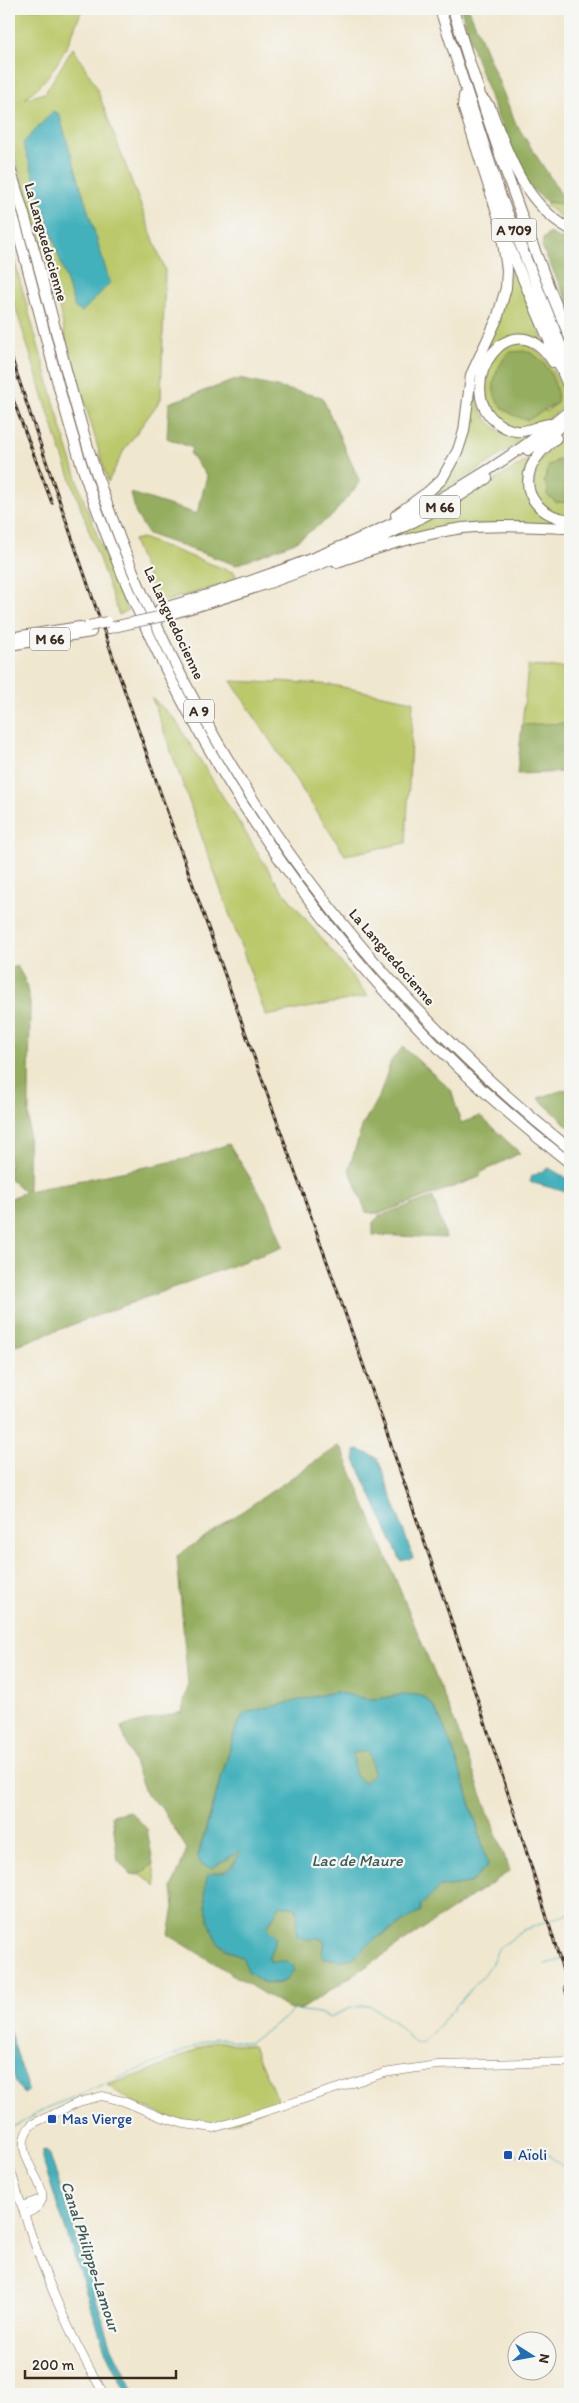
<svg xmlns="http://www.w3.org/2000/svg" width="579" height="2403" font-family="Itim,sans-serif">
<rect width="100%" height="100%" fill="#f6f6f2"/>
<filter id="ink" filterUnits="userSpaceOnUse"><feTurbulence type="fractalNoise" baseFrequency=".02" numOctaves="2"/><feDisplacementMap in="SourceGraphic" scale="10" xChannelSelector="R" yChannelSelector="G"/><feConvolveMatrix kernelMatrix="1 2 1 2 8 2 1 2 1" color-interpolation-filters="sRGB"/></filter>
<filter id="wash" filterUnits="userSpaceOnUse"><feTurbulence type="fractalNoise" baseFrequency=".0096" numOctaves="4" result="noise"/><feDisplacementMap in="SourceGraphic" scale="20" xChannelSelector="R" yChannelSelector="G"/><feGaussianBlur stdDeviation="1.12" result="paint"/><feColorMatrix in="noise" values="0 0 0 0 0 0 0 0 0 0 0 0 0 0 0 0 0 1.4 0 .05"/><feComposite in="paint" operator="in"/></filter>
<g filter="url(#wash)">
<rect width="100%" height="100%" fill="#f0e7cf"/>
<path fill="#bbc96b" stroke="#7b7a44" fill-rule="evenodd" d="M9 9H82C72 36 62 61 42 83 37 89 30 93 25 98L45 93 73 48 95 84 165 270 161 399 124 450 108 482 66 338 51 274 9 139Z
M547 202 570 205V225L547 206Z
M9 242 66 444 85 504 127 611 119 615 59 446 9 287Z
M511 271H514L546 348C528 333 524 336 502 341 495 355 480 376 477 390 474 408 492 429 508 435 516 437 523 436 531 435L470 475 423 502 422 500 450 474 462 450 474 378Z
M520 342C547 349 557 380 569 402 561 408 551 419 541 423 534 425 522 429 515 428 510 427 506 423 502 420 481 404 481 374 497 354 502 347 512 345 520 342ZM529 352 545 364 558 396 557 403 546 412Z
M570 431V456L555 461 549 489 556 502 570 503V515L567 516C560 513 550 512 545 508 540 504 536 496 535 491 528 464 552 447 570 431Z
M534 456 530 499 569 523 472 525 347 555 445 511Z
M142 538 235 573 237 581 158 603 133 540Z
M528 666 570 668V723L522 725Z
M278 681 332 685 413 701 406 843 345 855 231 681 277 683Z
M152 698 174 718 278 885 368 996 266 1016Z
M153 1864 157 1887 140 1874Z
M214 2041 253 2046 278 2101C258 2111 236 2125 214 2126 183 2128 131 2103 107 2085L153 2070Z"/>
<path fill="#94ad5f" stroke="#686c3e" fill-rule="evenodd" d="M461 9H469L516 124 568 205 547 202 527 185 507 142 474 53Z
M549 233 570 243V307L542 247 543 239Z
M524 351C544 354 560 385 557 403L528 420C488 411 485 381 509 352Z
M239 379 322 397 360 482 332 516 295 542 236 565 148 534 136 514 131 493 197 514 207 476 190 454 192 448 167 438 169 403Z
M570 456V503L556 502 547 495 548 489 544 482 549 465Z
M570 723V772L517 774 522 725Z
M17 966 25 980 30 1003 28 1191 185 1159 229 1144 269 1208 283 1247 9 1348V1199L25 1192 9 1178V969Z
M403 1047 451 1090 461 1123 480 1116 520 1153 480 1173V1177L378 1214 366 1212 349 1168 363 1124 380 1094 391 1061Z
M570 1088V1128L538 1098Z
M433 1197 446 1238 373 1235V1222L379 1216Z
M338 1446 342 1449 456 1726 510 1871 302 2009 290 2010 169 1935 174 1907 172 1888 187 1849 160 1806 146 1795 121 1727 182 1712 188 1686 177 1556ZM334 1692C347 1693 359 1699 372 1699 388 1699 410 1690 425 1698 447 1710 480 1837 488 1866L470 1883 440 1887 397 1927 375 1939 353 1958 343 1960 323 1958 322 1950 325 1944 323 1940 296 1932 299 1917 297 1908 280 1905 267 1928 276 1937 269 1957 270 1962 285 1961 286 1980C264 1991 252 1977 244 1959L222 1947 214 1935 206 1906 214 1872C231 1873 234 1862 242 1849L225 1860 198 1855 237 1725 245 1713Z
M368 1750 374 1773 364 1783 355 1776 353 1752Z
M130 1811 147 1829 153 1864 139 1875 130 1874 118 1861 112 1815Z"/>
<path fill="#42b1bc" stroke="#3e6e6d" fill-rule="evenodd" d="M53 111 59 114 110 283 82 312 75 308 23 143Z
M549 1168 570 1180V1193L530 1182 532 1176Z
M359 1450 378 1458 413 1558 401 1561 355 1460V1451Z
M334 1692C347 1693 359 1699 372 1699 388 1699 411 1690 425 1698 447 1710 480 1837 488 1866L470 1883 440 1887 421 1905V1911L375 1939 353 1958 343 1960 323 1958 321 1953 325 1944 323 1940 316 1937 311 1940 298 1937C294 1928 299 1918 297 1908L280 1905 267 1928 276 1937 269 1957 270 1962 285 1961 293 1965 294 1970 286 1980 279 1983H265L249 1973 243 1959 218 1943C208 1924 201 1896 208 1875 214 1872 218 1874 223 1872 233 1870 237 1858 241 1850L212 1868 201 1865 198 1856 237 1725 245 1713ZM368 1751 374 1773 364 1783 355 1776 353 1753Z
M9 2029 27 2085V2092L25 2093C10 2087 9 2043 9 2029Z
M46 2150 50 2155 112 2348 135 2394H127L105 2350 42 2158V2151Z"/>
<g fill="none" stroke-linecap="round" stroke-linejoin="round">
<path stroke="#42b1bc" stroke-width="1" d="M545 1964 570 1958
M9 2129 47 2108 215 2038 250 2043 295 2010 319 2013 330 2017 351 2008 369 2005 396 2023 415 2043 422 2044 489 1969 498 1949 524 1930 570 1913
M514 2155 546 2153 570 2172"/>
</g>
</g>
<g filter="url(#ink)">
<g fill="none" stroke-linecap="round" stroke-linejoin="round">
<defs>
<path id="secondary" d="M9 2164C31 2242 62 2324 104 2394
M22 2206 41 2199
M25 2214C74 2195 0 2159 32 2124L79 2102 102 2096 123 2101 161 2117 184 2124 214 2128 384 2073 437 2065 570 2062"/>
<path id="highway" d="M440 9 501 197 570 368
M453 9C487 121 524 230 570 338
M464 96 463 106 502 228
M483 99 490 107C508 154 524 204 570 229
M9 166C45 273 65 384 102 490 192 750 355 978 570 1149
M9 202C38 298 58 398 91 493 184 756 348 993 570 1163
M507 241 570 390
M549 424C538 425 528 433 516 431 508 430 501 426 495 421 452 384 512 297 553 362
M556 438C546 446 536 456 531 467 520 497 543 517 570 520
M528 450 570 420
M396 515 429 491 442 479 458 450 464 431 471 375 497 319 506 288 507 270 500 222
M337 562C378 548 419 534 463 528 498 524 535 527 570 528
M160 609C306 568 453 509 570 410
M163 616C273 585 392 543 487 478
M109 628 131 623
M9 638 80 627
M9 645 91 632"/>
</defs>
<use href="#secondary" stroke="#7a6c5c" stroke-width="9"/>
<use href="#highway" stroke="#7a6c5c" stroke-width="12"/>
<use href="#secondary" stroke="#fff" stroke-width="8"/>
<use href="#highway" stroke="#fff" stroke-width="10"/>
<defs>
<path id="rail" d="M9 350C111 660 222 966 331 1273 415 1512 498 1751 570 1994
M9 389 52 503
M565 1987 570 2006"/>
</defs>
<use href="#rail" stroke="#3b2a1e" stroke-width="3"/>
<use href="#rail" stroke="#f6f6f2" stroke-width="1" stroke-dasharray="4" stroke-linecap="butt"/>
<defs>
<path id="highway-bridge" d="M131 623 163 616
M89 626 107 622"/>
</defs>
<use href="#highway-bridge" stroke="#7a6c5c" stroke-width="12" stroke-linecap="butt"/>
<use href="#highway-bridge" stroke="#fff" stroke-width="10"/>
</g>
</g>
<g fill="#1a4fb4" stroke="#f6f6f2" stroke-width="2">
<rect x="47" y="2114" width="10" height="10" rx="2.5"/>
<rect x="503" y="2150" width="10" height="10" rx="2.5"/>
</g>
<g text-anchor="middle" stroke-width="4.5" stroke-linejoin="round" paint-order="stroke">
<g fill="#f6f6f2" stroke="#73675e" stroke-width="1">
<rect x="491.5" y="218.5" width="45" height="23" rx="4"/>
<rect x="420" y="495.5" width="40" height="23" rx="4"/>
<rect x="30" y="627.5" width="40" height="23" rx="4"/>
<rect x="184" y="699.5" width="30" height="23" rx="4"/>
</g>
<g font-size="14" font-weight="bold" fill="#3b2a1e">
<text x="514" y="235">A 709</text>
<text x="440" y="512">M 66</text>
<text x="50" y="644">M 66</text>
<text x="199" y="716">A 9</text>
</g>
<g font-size="15" fill="#3b2a1e" stroke="#f6f6f2">
<text transform="translate(46 242) rotate(74)" y="5">La Languedocienne</text>
<text transform="translate(174 623) rotate(65)" y="5">La Languedocienne</text>
<text transform="translate(392 957) rotate(49)" y="5">La Languedocienne</text>
</g>
<g font-size="15" fill="#164399" stroke="#f6f6f2" text-anchor="start">
<text x="62" y="2124">Mas Vierge</text>
<text x="518" y="2160">Aïoli</text>
</g>
<g font-size="16" font-style="italic" fill="#3d5955" stroke="#f6f6f2">
<text x="357" y="1866">Lac de Maure</text>
<text transform="translate(91 2256) rotate(72)" y="6">Canal Philippe-Lamour</text>
</g>
</g>
<rect width="579" height="2403" fill="none" stroke="#f6f6f2" stroke-width="30"/>
<g transform="translate(532 2356) rotate(101)"><circle r="24" fill="#f6f6f2" stroke="#aba49d"/>
<path d="M0-4L9 19L0 12L-9 19Z" fill="#1f6fb2"/>
<text y="-8" font-size="14" font-weight="bold" text-anchor="middle" fill="#3b2a1e">N</text>
</g>
<path d="M25 2370v8h151v-8" fill="none" stroke="#3b2a1e" stroke-width="2.5"/>
<text x="32" y="2370" font-size="15" fill="#3b2a1e" stroke="#f6f6f2" stroke-width="4" paint-order="stroke">200 m</text>
</svg>
